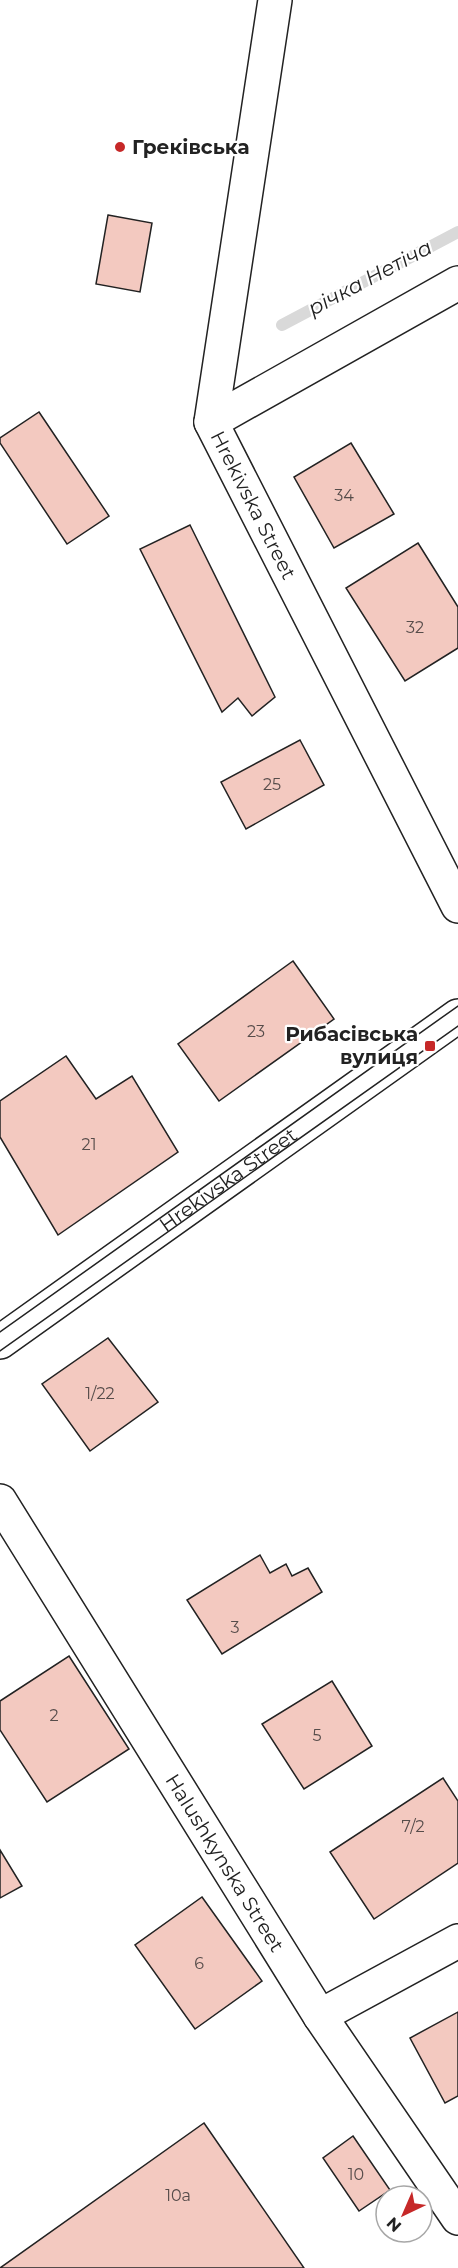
<svg xmlns="http://www.w3.org/2000/svg" width="458" height="2268" font-family="Montserrat,sans-serif">
<rect width="100%" height="100%" fill="#fff"/>
<g fill="none" stroke-linecap="round" stroke-linejoin="round">
<path stroke="#d9d9d9" stroke-width="12" d="M282 325 458 232"/>
</g>
<path fill="#f3c9c0" stroke="#222" stroke-width="1.5" d="M108 215 152 223 140 292 96 284Z
M39 412 109 516 67 544 0 443V438Z
M351 443 394 514 334 548 294 477Z
M190 525 275 697 252 716 238 698 222 712 140 549Z
M418 543 458 607V648L405 681 346 588Z
M300 740 324 785 246 829 221 782Z
M293 961 334 1019 219 1101 178 1044Z
M66 1056 96 1099 132 1076 178 1152 58 1235 0 1137V1101Z
M108 1338 158 1402 90 1451 42 1384Z
M260 1555 270 1573 286 1564 292 1576 308 1568 322 1592 222 1654 187 1600Z
M69 1656 129 1749 47 1802 0 1730V1701Z
M332 1681 372 1746 304 1789 262 1724Z
M443 1778 458 1801V1863L374 1919 330 1852Z
M0 1850 22 1886 0 1898Z
M202 1897 262 1981 195 2029 135 1945Z
M458 2012V2096L445 2103 410 2038Z
M204 2123 304 2268H0Z
M353 2136 390 2190 359 2211 323 2158Z"/>
<g fill="none" stroke-linecap="round" stroke-linejoin="round">
<defs>
<g id="street">
<path d="M211 422 458 283"/>
<path id="s1" d="M0 1501 320 2016 458 2218"/>
<path d="M320 2016 458 1941"/>
</g>
<g id="secondary">
<path id="s2" d="M275 0 211 422 458 906"/>
<path id="s3" d="M0 1342 458 1016"/>
</g>
</defs>
<use href="#street" stroke="#222" stroke-width="36"/>
<use href="#secondary" stroke="#222" stroke-width="36"/>
<use href="#street" stroke="#fff" stroke-width="33"/>
<use href="#secondary" stroke="#fff" stroke-width="33"/>
<path stroke="#222" stroke-width="1.5" d="M0 1332 458 1006
M0 1351 458 1026"/>
</g>
<g fill="#c62828" stroke="#fff" stroke-width="2">
<circle cx="120" cy="147" r="6"/>
<rect x="424" y="1040" width="12" height="12" rx="3"/>
</g>
<g text-anchor="middle" stroke-width="4.5" stroke-linejoin="round" paint-order="stroke">
<g font-size="16" fill="#564c4a">
<text x="344" y="501">34</text>
<text x="415" y="633">32</text>
<text x="272" y="790">25</text>
<text x="256" y="1037">23</text>
<text x="89" y="1150">21</text>
<text x="100" y="1399">1/22</text>
<text x="235" y="1633">3</text>
<text x="54" y="1721">2</text>
<text x="317" y="1741">5</text>
<text x="413" y="1832">7/2</text>
<text x="199" y="1969">6</text>
<text x="356" y="2180">10</text>
<text x="178" y="2201">10а</text>
</g>
<g font-size="20" font-weight="bold" fill="#222" stroke="#fff" text-anchor="start">
<text x="132" y="154">Греківська</text>
<text x="418" y="1041" text-anchor="end">Рибасівська<tspan x="418" dy="23">вулиця</tspan></text>
</g>
<g font-size="20" fill="#222" stroke="#fff">
<text dy="7" stroke="none"><textPath href="#s2" startOffset="520">Hrekivska Street</textPath></text>
<text dy="7" stroke="none"><textPath href="#s3" startOffset="280">Hrekivska Street</textPath></text>
<text dy="7" stroke="none"><textPath href="#s1" startOffset="426">Halushkynska Street</textPath></text>
</g>
<g font-size="21" font-style="italic" fill="#222" stroke="#fff">
<text transform="translate(370 278) rotate(-28)" y="7">річка Нетіча</text>
</g>
</g>
<g transform="translate(404 2214) rotate(224)"><circle r="28" fill="#ffffff" stroke="#a7a7a7" stroke-width="1.5"/>
<path d="M0-4.5L10 22L0 15L-10 22Z" fill="#c62828"/>
<text y="-9" font-size="16" font-weight="bold" text-anchor="middle" fill="#222222">N</text>
</g>
</svg>
